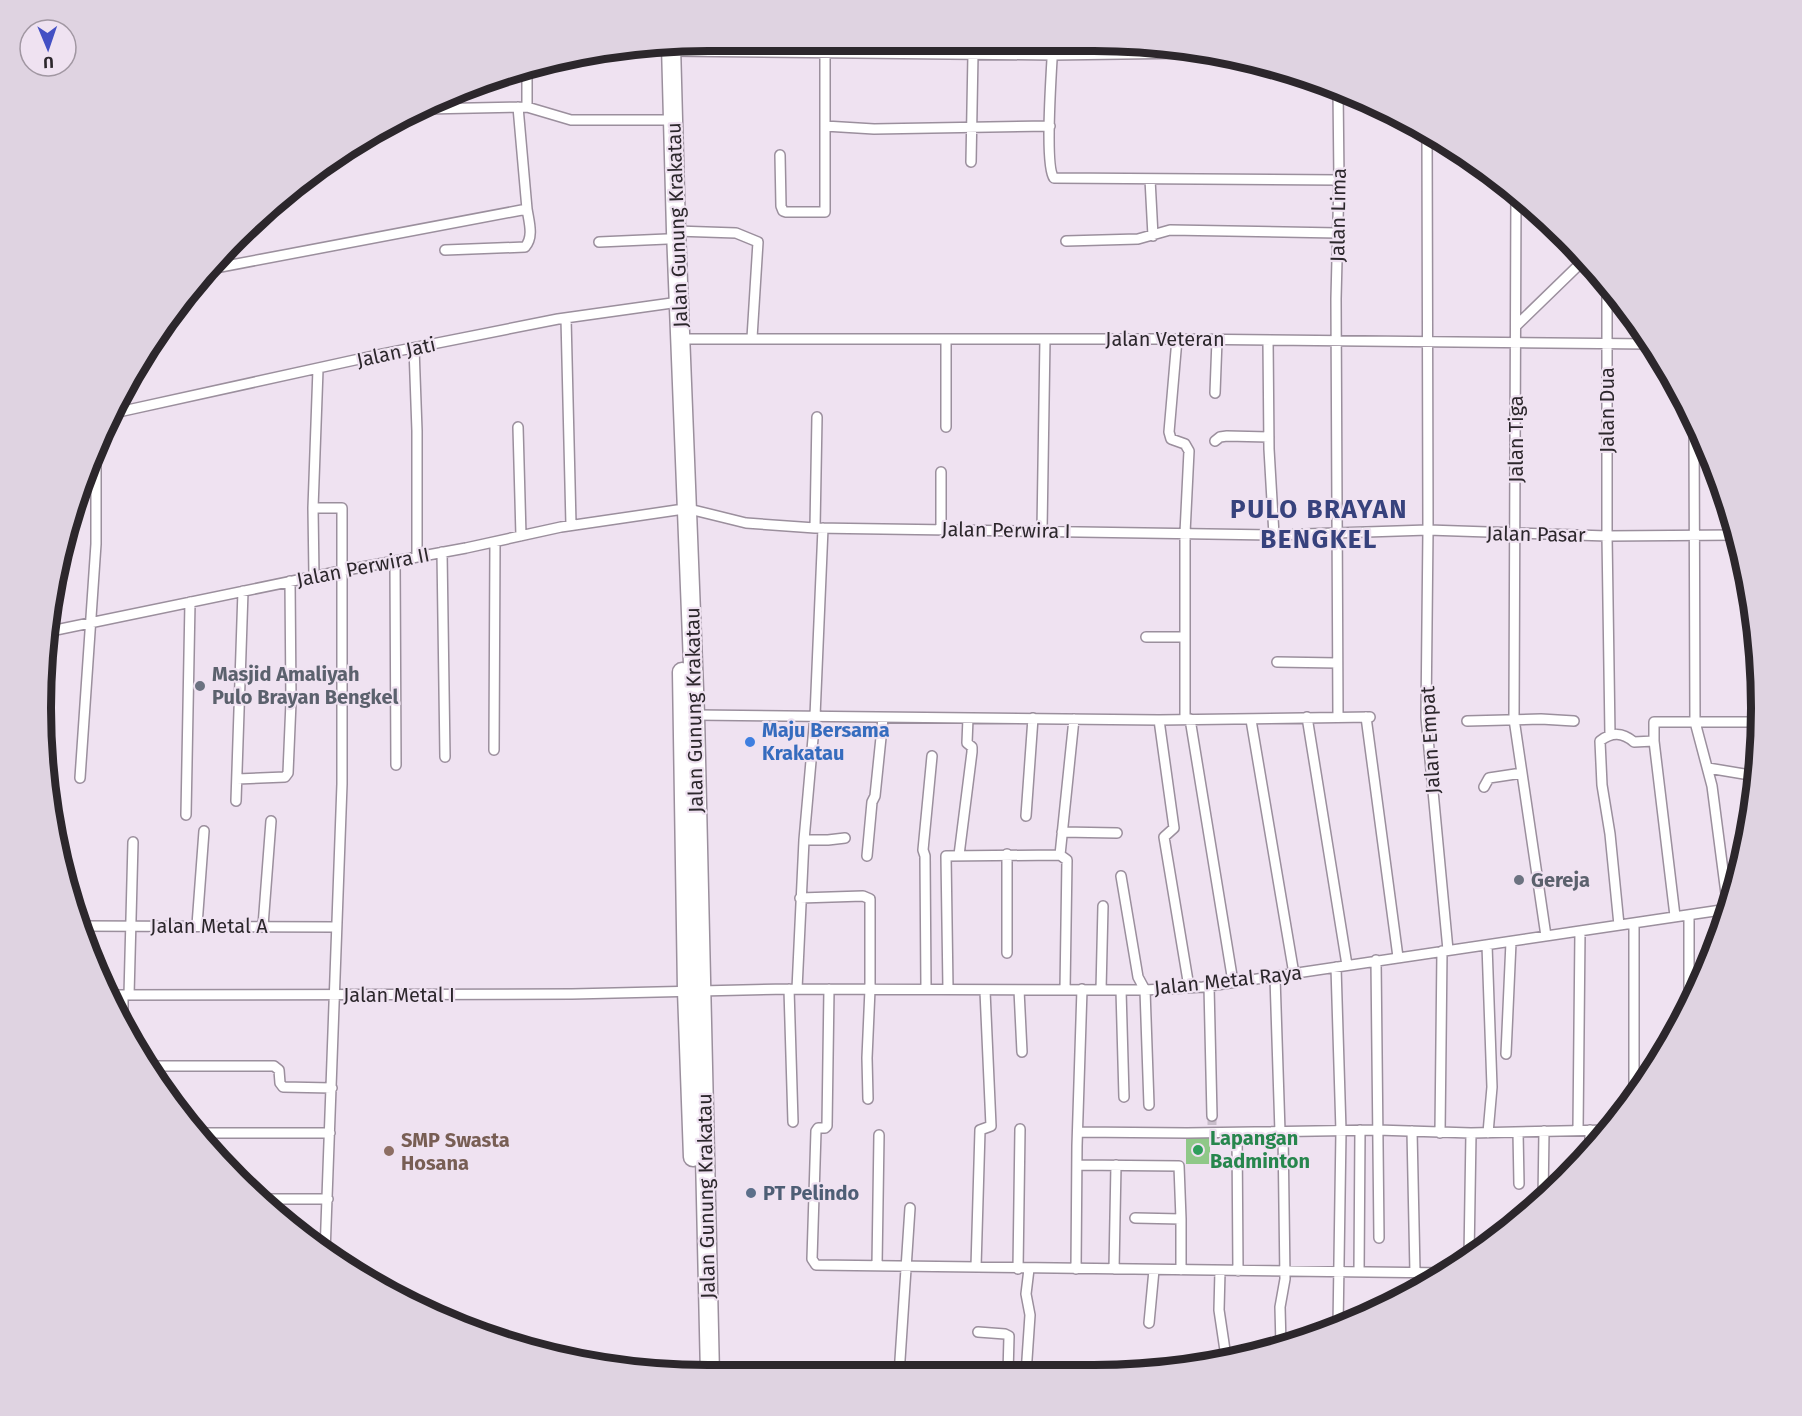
<svg xmlns="http://www.w3.org/2000/svg" width="1802" height="1416" font-family="'Fira Sans',sans-serif">
<rect width="100%" height="100%" fill="#efe2f1"/>
<path fill="#8fc888" d="M1186 1135H1210V1164H1186Z"/>
<g fill="none" stroke-linecap="round" stroke-linejoin="round">
<path stroke="#c8bdca" stroke-width="9" stroke-dasharray="9 4.5" stroke-linecap="butt" d="M1212 1116V1129"/>
<defs>
<path id="street" d="M1053 42C1052 64 1044 166 1054 178L1339 180
M671 51 1053 55 1191 53
M527 67V107
M1338 89 1339 180 1336 299 1338 717
M425 109 527 107 571 120H674
M825 126 874 129 1050 126
M1427 130 1428 530 1426 717 1448 950
M780 155 781 206 783 211 786 212H825V53
M971 162 973 54
M1150 179 1153 236
M1516 193 1514 719 1546 936
M676 231 736 233 758 242 752 338
M1066 241 1138 239 1170 230 1338 233
M599 242 667 239
M445 250 525 247C534 237 529 222 527 209
M210 269 527 209 518 107
M1607 283V536L1610 735
M566 318 571 525
M1517 325 1586 258
M681 339H1177L1650 344
M1177 339 1169 432 1171 439 1185 444 1189 451 1185 533V719
M1268 340 1269 449 1274 535
M414 348 417 431V557
M1215 393 1217 340
M114 413 382 354 558 319 679 302
M1694 422 1695 722 1712 786 1728 909
M518 427 521 536
M946 427V339
M1215 441 1220 437 1227 436 1269 437
M313 508H342V784L325 1253
M815 528 817 417
M941 529V472
M1042 530 1045 339
M442 552 445 757
M395 561 396 765
M314 576 313 508 318 369
M51 631 341 571 466 548 561 527 677 510 689 509 746 523 815 528 1274 535 1428 530 1607 536 1736 535
M1146 637H1185
M1277 662 1337 663
M695 715 1159 720 1370 717
M1307 717 1347 965
M1366 717 1398 957
M1190 719 1233 982
M1159 720 1174 828 1164 837 1189 987
M1251 720 1294 974
M1467 721 1541 719 1574 721
M494 750 495 542
M1708 768 1756 776
M80 778 96 544V455
M237 779 285 777 288 773 291 702 290 581
M1484 787 1489 778 1522 773
M236 801 243 591
M186 815 190 602
M1026 816 1033 718
M1062 832 1117 833
M804 840H828L845 838
M1007 854V953
M959 855 972 752V747L967 743 968 718
M1060 855 1067 860 1065 990
M1060 855 1074 719
M867 856 872 802 875 796 883 718
M1121 876 1138 977 1145 990 1149 1105
M800 898 863 896 870 899V989L867 1058 868 1099
M1675 916 1654 741V722H1759
M1634 923V1098
M197 925 204 831
M1619 925 1610 834 1602 785 1600 741C1612 732 1622 732 1634 742L1654 741
M82 926 336 927
M263 926 271 821
M1487 945 1492 1087 1488 1133
M1376 960 1379 1238
M1336 967 1341 1131 1338 1327
M1275 977 1280 1132
M1209 986 1212 1116
M926 988 925 856 923 850 932 756
M789 989 793 1122
M797 989 804 840 815 716 823 528
M829 989 827 1126 825 1128H818L816 1131 812 1259 816 1265 1447 1273
M948 989 946 856 1060 855
M1019 990 1022 1052
M1101 990 1103 906
M1121 990 1124 1097
M110 995 572 994 789 989 1145 990 1203 987 1728 909
M123 995V1025
M129 995 133 842
M1689 1009V915
M1506 1054 1511 942
M148 1066H274L279 1070 280 1083 283 1087 332 1088
M1578 1130 1580 931
M1412 1131 1415 1272
M1078 1132 1187 1133 1377 1130 1471 1133 1609 1130
M1518 1132 1519 1184
M195 1133H330
M1237 1133 1238 1271
M1440 1133 1442 951
M1590 1150V1130
M1077 1165 1179 1166 1181 1219 1135 1218
M264 1199H328
M1543 1200 1544 1131
M1181 1219V1270
M1469 1257 1471 1133
M877 1265 879 1135
M976 1267 980 1130 991 1126 985 991
M1018 1269 1020 1129
M1076 1269 1077 1146 1082 989
M1114 1269 1116 1165
M1220 1271 1219 1310 1226 1357
M1359 1272 1360 1130
M1149 1323 1154 1270
M978 1332 1005 1334 1009 1336 1008 1374
M1281 1346 1280 1307 1285 1279 1283 1132
M1026 1374 1030 1315 1026 1294 1029 1269
M899 1375 910 1208"/>
<path id="highway" d="M671 45 676 231 695 715 710 1375
M682 672 687 991 693 1157"/>
</defs>
<use href="#street" stroke="#9b8f9d" stroke-width="12"/>
<use href="#highway" stroke="#9b8f9d" stroke-width="21"/>
<use href="#street" stroke="#fff" stroke-width="9"/>
<use href="#highway" stroke="#fff" stroke-width="18"/>
</g>
<g fill="#6b7280" stroke="#efe2f1" stroke-width="2">
<circle cx="200" cy="686" r="6"/>
<circle cx="1519" cy="880" r="6"/>
</g>
<circle fill="#3f7fe0" stroke="#efe2f1" stroke-width="2" cx="750" cy="742" r="6"/>
<circle fill="#2e9e5b" stroke="#efe2f1" stroke-width="2" cx="1198" cy="1150" r="6"/>
<circle fill="#8d6e63" stroke="#efe2f1" stroke-width="2" cx="389" cy="1151" r="6"/>
<circle fill="#5c6f8a" stroke="#efe2f1" stroke-width="2" cx="751" cy="1193" r="6"/>
<g text-anchor="middle" stroke-width="4.5" stroke-linejoin="round" paint-order="stroke">
<g font-size="20" fill="#2c272c" stroke="#efe2f1">
<text transform="translate(1338 215) rotate(-89)" y="7">Jalan Lima</text>
<text transform="translate(677 225) rotate(-92)" y="7">Jalan Gunung Krakatau</text>
<text x="1165" y="346">Jalan Veteran</text>
<text transform="translate(396 352) rotate(-12)" y="7">Jalan Jati</text>
<text transform="translate(1607 410) rotate(-90)" y="7">Jalan Dua</text>
<text transform="translate(1516 439) rotate(-90)" y="7">Jalan Tiga</text>
<text transform="translate(1006 530) rotate(1)" y="7">Jalan Perwira I</text>
<text transform="translate(1536 534) rotate(1)" y="7">Jalan Pasar</text>
<text transform="translate(363 567) rotate(-11)" y="7">Jalan Perwira II</text>
<text transform="translate(694 710) rotate(-91)" y="7">Jalan Gunung Krakatau</text>
<text transform="translate(1430 740) rotate(-93)" y="7">Jalan Empat</text>
<text x="209" y="933">Jalan Metal A</text>
<text transform="translate(1228 980) rotate(-6)" y="7">Jalan Metal Raya</text>
<text x="399" y="1002">Jalan Metal I</text>
<text transform="translate(706 1196) rotate(-91)" y="7">Jalan Gunung Krakatau</text>
</g>
<g font-size="20" font-weight="bold" fill="#5b616d" stroke="#efe2f1" text-anchor="start">
<text x="212" y="681">Masjid Amaliyah<tspan x="212" dy="23">Pulo Brayan Bengkel</tspan></text>
<text x="1531" y="887">Gereja</text>
</g>
<g font-size="20" font-weight="bold" fill="#366cbe" stroke="#efe2f1" text-anchor="start">
<text x="762" y="737">Maju Bersama<tspan x="762" dy="23">Krakatau</tspan></text>
</g>
<g font-size="20" font-weight="bold" fill="#27864d" stroke="#efe2f1" text-anchor="start">
<text x="1210" y="1145">Lapangan<tspan x="1210" dy="23">Badminton</tspan></text>
</g>
<g font-size="20" font-weight="bold" fill="#785e54" stroke="#efe2f1" text-anchor="start">
<text x="401" y="1147">SMP Swasta<tspan x="401" dy="23">Hosana</tspan></text>
</g>
<g font-size="20" font-weight="bold" fill="#4e5e75" stroke="#efe2f1" text-anchor="start">
<text x="763" y="1200">PT Pelindo</text>
</g>
<g font-size="26" font-weight="bold" letter-spacing="1.5" fill="#37427d" stroke="#efe2f1">
<text x="1319" y="518">PULO BRAYAN<tspan x="1319" dy="30">BENGKEL</tspan></text>
</g>
</g>
<path d="M0 0H1802V1416H0ZM708 51H1094A657 657 0 0 1 1751 708V708A657 657 0 0 1 1094 1365H708A657 657 0 0 1 51 708V708A657 657 0 0 1 708 51Z" fill="#dfd3e1" fill-rule="evenodd"/>
<path fill="none" stroke="#2c272c" stroke-width="8" d="M708 51H1094A657 657 0 0 1 1751 708V708A657 657 0 0 1 1094 1365H708A657 657 0 0 1 51 708V708A657 657 0 0 1 708 51Z"/>
<g transform="translate(48 48) rotate(178)"><circle r="28" fill="#efe2f1" stroke="#a197a2" stroke-width="1.5"/>
<path d="M0-4.5L10 22L0 15L-10 22Z" fill="#4350c4"/>
<text y="-9" font-size="16" font-weight="bold" text-anchor="middle" fill="#2c272c">U</text>
</g>
</svg>
